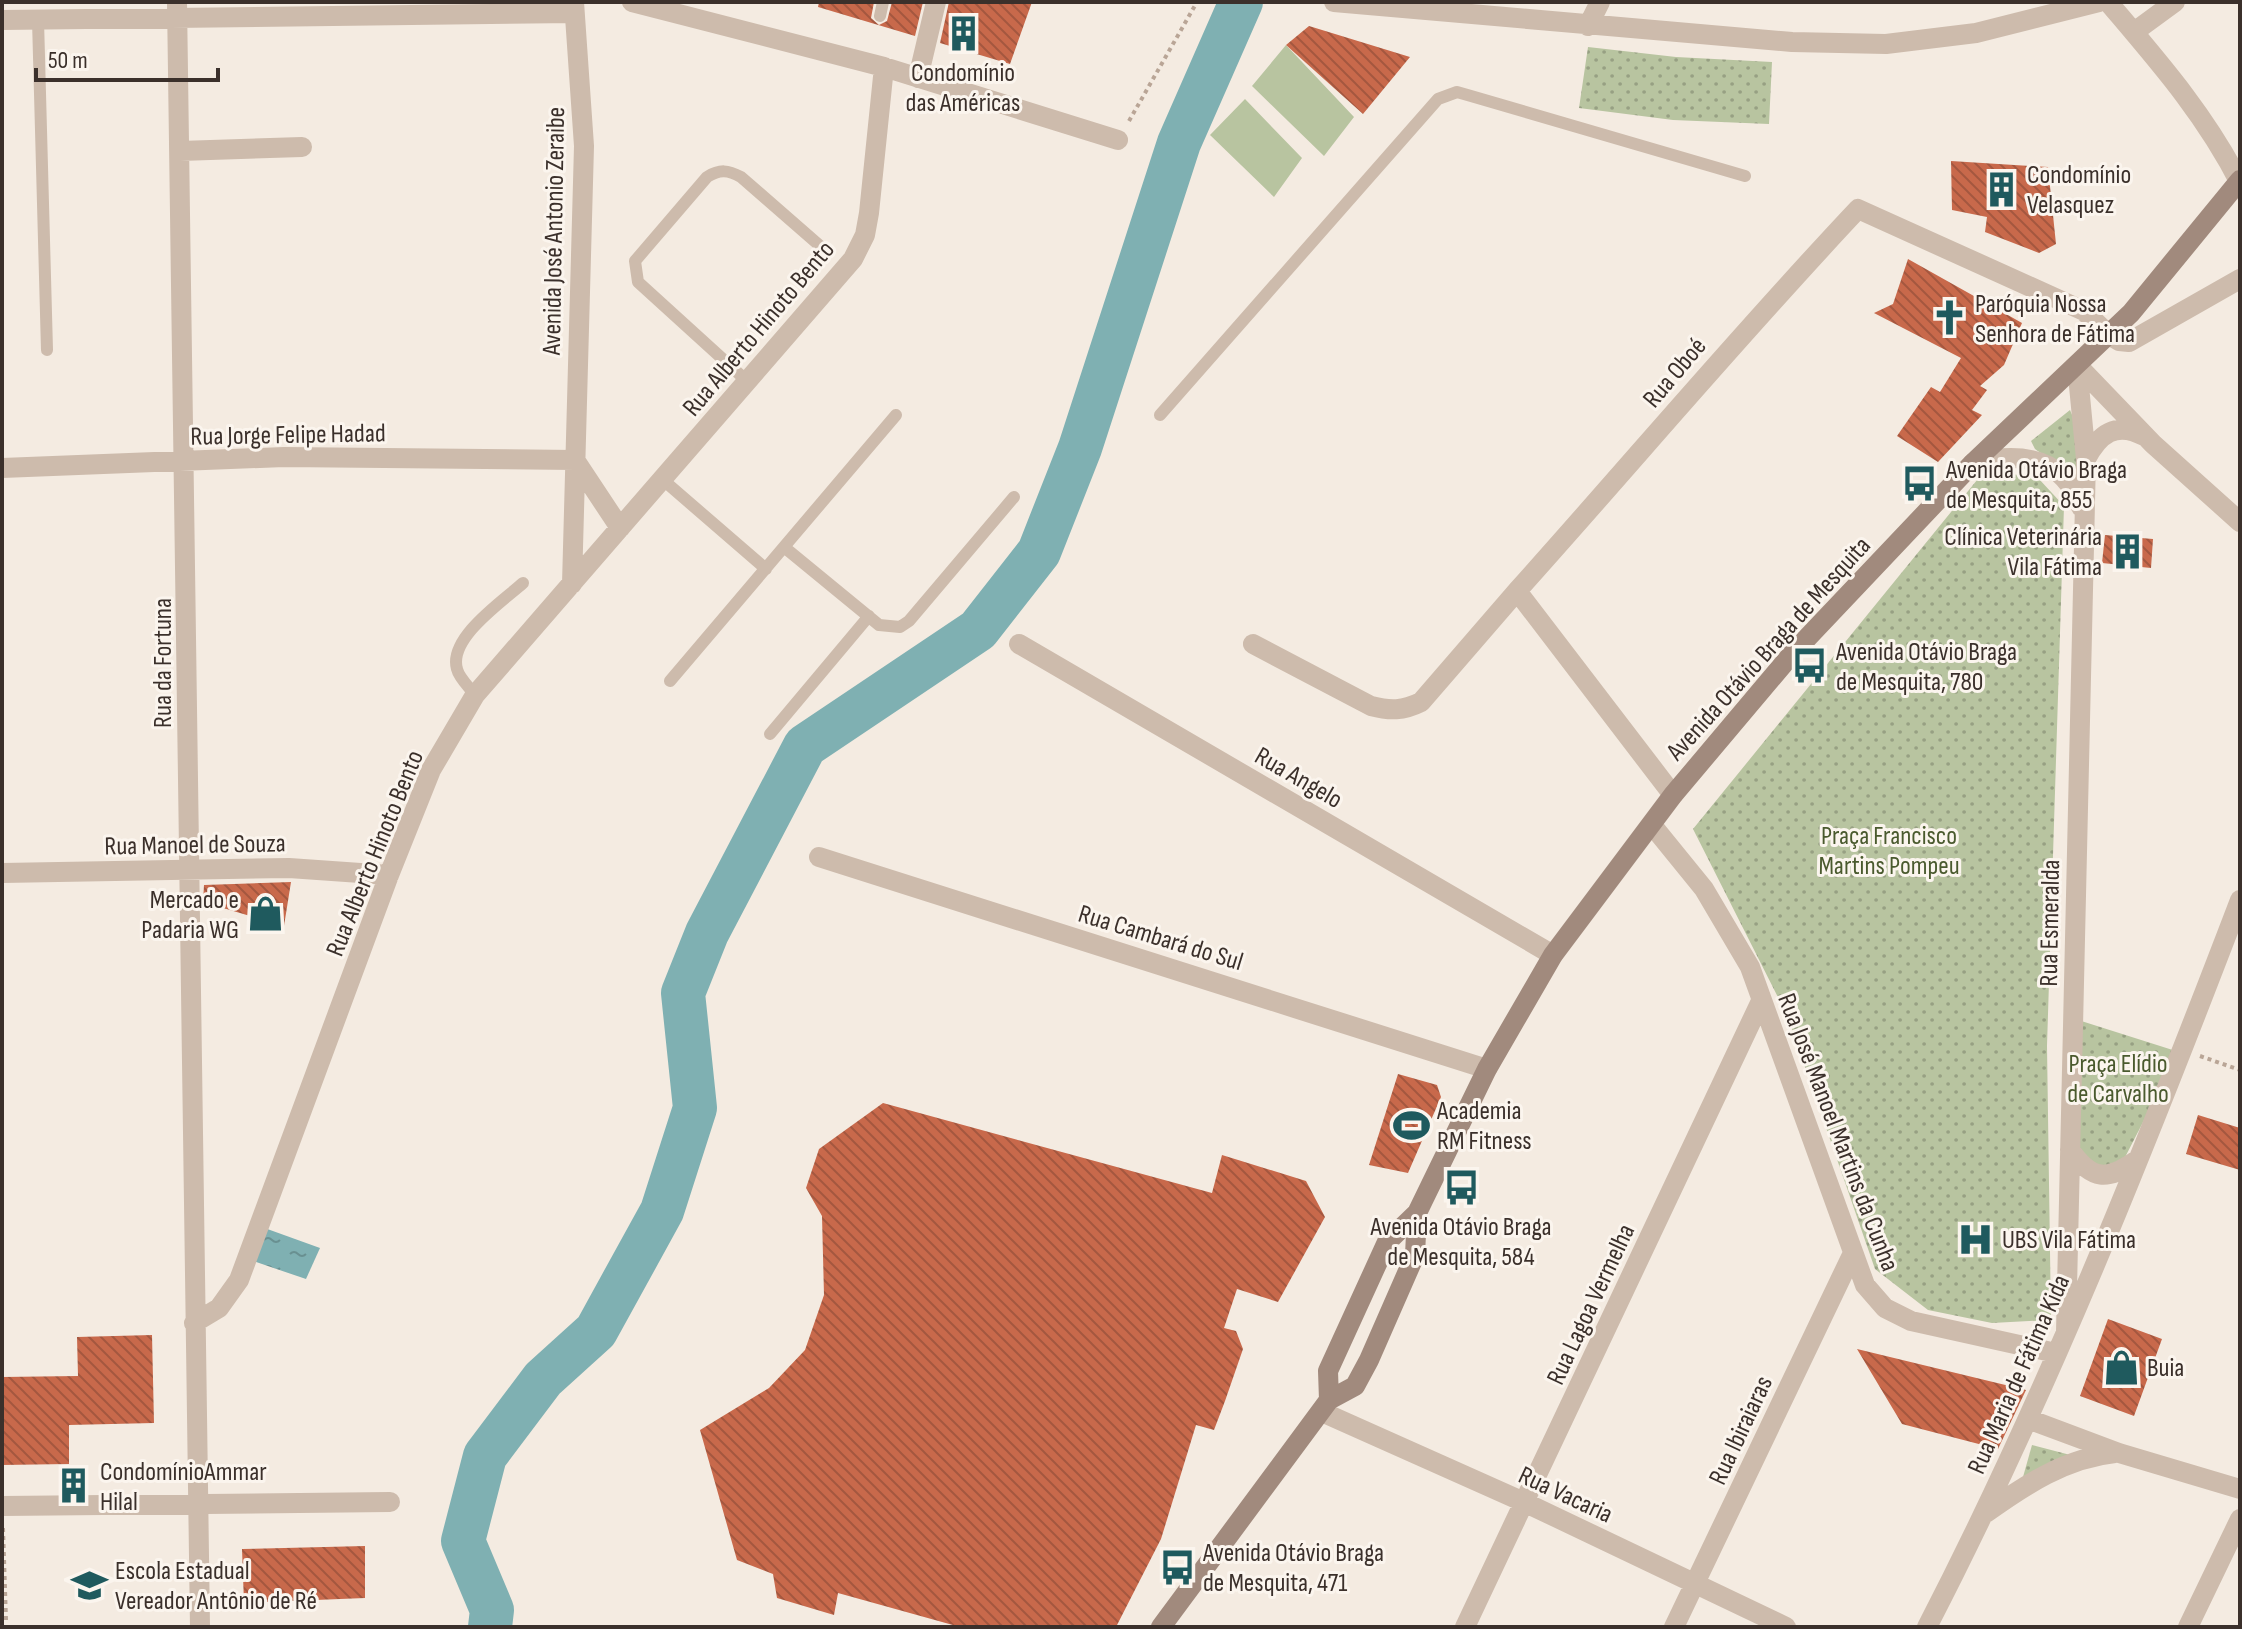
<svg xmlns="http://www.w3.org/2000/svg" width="2242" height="1629" font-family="'Sofia Sans Condensed',sans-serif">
<defs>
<pattern id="park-dots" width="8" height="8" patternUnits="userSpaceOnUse" patternTransform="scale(2)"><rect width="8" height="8" fill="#b8c4a0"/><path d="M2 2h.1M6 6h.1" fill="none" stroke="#97a083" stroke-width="1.8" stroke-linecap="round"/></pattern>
<pattern id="water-ripples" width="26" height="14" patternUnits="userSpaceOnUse" patternTransform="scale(2)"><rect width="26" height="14" fill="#7fb0b2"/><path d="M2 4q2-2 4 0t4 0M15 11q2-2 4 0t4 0" fill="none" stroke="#699091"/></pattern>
<pattern id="building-back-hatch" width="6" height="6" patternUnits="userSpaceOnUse" patternTransform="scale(2)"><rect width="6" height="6" fill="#c8694b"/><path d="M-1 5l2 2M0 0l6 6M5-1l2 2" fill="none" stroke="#a4573f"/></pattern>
</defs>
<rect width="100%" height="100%" fill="#f4ebe1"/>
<path fill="url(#park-dots)" d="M1588 47 1676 57 1772 62 1769 124 1673 120 1579 108Z
M2070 410 2075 422 2078 479 2035 449 2031 441Z
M1986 469 2039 479 2064 506 2047 1046 2051 1320 1992 1323 1928 1310 1875 1269 1787 1015 1693 829Z
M2075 1019 2179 1052 2119 1169 2107 1173 2076 1149Z
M2032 1445 2078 1457 2023 1477Z"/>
<path fill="#b8c4a0" d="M1286 45 1354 117 1324 156 1252 86Z
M1245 99 1302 158 1274 197 1210 135Z"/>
<path fill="url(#water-ripples)" d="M259 1226 320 1248 306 1279 247 1259Z"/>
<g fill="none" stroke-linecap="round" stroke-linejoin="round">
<path stroke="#7fb0b2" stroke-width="44" d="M490 1627 492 1610 463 1541 485 1456 543 1379 596 1331 662 1211 695 1108 683 993 707 933 805 746 978 630 1039 552 1080 448 1179 143 1241 2"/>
</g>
<path fill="url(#building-back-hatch)" d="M819 2H874L871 18 879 25 887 21 892 2H923L915 36 818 7Z
M949 2H1032L1010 64 940 43Z
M1309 26 1410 57 1363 114 1286 45Z
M1951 161 2048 167 2056 244 2039 253 1985 232 1987 217 1952 210Z
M1908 259 2022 323 2004 365 1980 386 1987 390 1972 410 1982 415 1938 462 1897 436 1931 387 1940 392 1961 358 1874 313 1893 304Z
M2105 535 2153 539 2151 568 2102 563Z
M291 882 284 926 203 902 204 885Z
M1398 1074 1437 1085 1441 1097 1408 1173 1369 1165Z
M883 1103 1212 1193 1222 1155 1306 1181 1325 1217 1278 1302 1237 1289 1224 1328 1236 1331 1243 1349 1225 1401 1214 1430 1196 1425 1161 1539 1116 1627H960L838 1593 834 1615 777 1598 773 1574 737 1560 700 1430 769 1388 805 1350 824 1295 822 1216 806 1188 819 1149Z
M2198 1115 2240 1128V1170L2186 1154Z
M2108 1319 2162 1339 2134 1416 2080 1396Z
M152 1335 154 1423 69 1425V1464L2 1465V1377L78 1376 77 1337Z
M1857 1349 2026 1390 1998 1449 1902 1424Z
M365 1546V1598L244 1603 242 1549Z"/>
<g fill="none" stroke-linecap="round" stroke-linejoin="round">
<path stroke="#b9a596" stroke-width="4" stroke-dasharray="4 4" stroke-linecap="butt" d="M1129 121 1197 2
M2200 1056 2240 1070
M3 1528 6 1620"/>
<path stroke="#cdbbac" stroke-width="12" d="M880 16 883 2
M38 20 47 350
M748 382 638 282 635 261 707 177C720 169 728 170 741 177L819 245
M1160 415 1438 99 1457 92 1471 96 1745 176
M662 479 766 569
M784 547 879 625 900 627 909 621 1014 497
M670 681 896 415
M475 695C470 688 459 678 457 669 448 638 503 601 523 583
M770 734 869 616"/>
<path stroke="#cdbbac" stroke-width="20" d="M177 2 200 1627
M632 2 884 67 1118 140
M1334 2 1792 42 1886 44 1976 33 2099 2
M2108 2C2158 61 2205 114 2240 183
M2 20 574 13
M1588 26 1600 2
M2134 32 2175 2
M918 78 936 2
M180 151 302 147
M2077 365 2153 444 2240 522
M2086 459C2099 434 2116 421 2144 436
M575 460 620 528
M1973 463C2020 452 2063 456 2081 507
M2 468 284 457 575 460
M572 584 584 146 574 2
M1019 644 1553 955
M1253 644 1371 706C1390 711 1403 711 1421 702L1517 591
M1673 795 1517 591C1631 464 1741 333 1858 209L2084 311 2109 335 2119 341 2129 342 2240 279
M1652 825 1704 889 1750 967 1865 1285 1885 1308 1911 1321 2056 1353
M819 857 1487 1069
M2 873 289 868 389 875
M2070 1150C2092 1181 2107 1181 2137 1160
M194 1323 219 1308 239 1280 389 875 431 770 475 695 853 259 865 235 869 213 884 67
M2066 1332 2086 459 2077 365
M1322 1412 1526 1503 1786 1627
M2028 1419 2119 1453 2240 1489
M2 1506 390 1502
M1986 1513C2025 1485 2066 1458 2115 1453
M1465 1627 1761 1001
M1674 1627 1852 1255
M1927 1627C2048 1393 2146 1146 2240 900
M2188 1627 2240 1519"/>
<path stroke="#a18a7d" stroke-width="20" d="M1329 1400 1328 1371 1387 1242 1417 1213 1487 1069 1553 955 1673 795 1791 655 1973 463 2131 313 2240 180
M1161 1627 1329 1400 1355 1386 1369 1360 1415 1255 1417 1213"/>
</g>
<defs>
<symbol id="building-bare" viewBox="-9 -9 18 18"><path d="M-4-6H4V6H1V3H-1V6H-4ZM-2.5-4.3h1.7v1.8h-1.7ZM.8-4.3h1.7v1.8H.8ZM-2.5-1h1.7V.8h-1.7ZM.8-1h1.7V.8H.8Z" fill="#1f5a5e" stroke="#fbf5ee" stroke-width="2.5" paint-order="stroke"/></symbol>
<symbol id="church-bare" viewBox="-9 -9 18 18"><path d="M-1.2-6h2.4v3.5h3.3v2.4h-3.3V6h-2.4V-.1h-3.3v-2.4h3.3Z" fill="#1f5a5e" stroke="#fbf5ee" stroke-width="2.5" paint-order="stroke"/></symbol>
<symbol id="bus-bare" viewBox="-9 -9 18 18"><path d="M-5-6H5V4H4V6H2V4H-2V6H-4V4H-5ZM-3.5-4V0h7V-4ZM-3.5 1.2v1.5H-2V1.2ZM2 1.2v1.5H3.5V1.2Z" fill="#1f5a5e" stroke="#fbf5ee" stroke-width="2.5" paint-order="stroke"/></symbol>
<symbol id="shop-bare" viewBox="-9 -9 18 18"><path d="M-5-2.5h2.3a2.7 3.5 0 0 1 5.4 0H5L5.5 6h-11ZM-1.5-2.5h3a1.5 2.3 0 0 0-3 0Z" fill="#1f5a5e" stroke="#fbf5ee" stroke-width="2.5" paint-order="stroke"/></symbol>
<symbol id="stadium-bare" viewBox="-9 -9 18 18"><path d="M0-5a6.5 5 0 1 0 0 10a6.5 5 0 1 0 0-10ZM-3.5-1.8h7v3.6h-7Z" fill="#1f5a5e" stroke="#fbf5ee" stroke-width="2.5" paint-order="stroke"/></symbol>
<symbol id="hospital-bare" viewBox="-9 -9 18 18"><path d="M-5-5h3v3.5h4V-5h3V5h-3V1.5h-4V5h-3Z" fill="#1f5a5e" stroke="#fbf5ee" stroke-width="2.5" paint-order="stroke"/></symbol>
<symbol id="school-bare" viewBox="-9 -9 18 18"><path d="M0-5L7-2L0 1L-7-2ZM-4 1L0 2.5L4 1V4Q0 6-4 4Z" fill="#1f5a5e" stroke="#fbf5ee" stroke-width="2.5" paint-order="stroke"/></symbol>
</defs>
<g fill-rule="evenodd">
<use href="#building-bare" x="938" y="8" width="51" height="51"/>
<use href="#building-bare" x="1976" y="164" width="51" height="51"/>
<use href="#church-bare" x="1924" y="292" width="51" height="51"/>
<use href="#bus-bare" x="1894" y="458" width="51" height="51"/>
<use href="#building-bare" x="2102" y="526" width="51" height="51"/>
<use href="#bus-bare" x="1784" y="640" width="51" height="51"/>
<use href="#shop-bare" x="240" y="888" width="51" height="51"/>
<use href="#stadium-bare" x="1386" y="1100" width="51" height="51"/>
<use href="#bus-bare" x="1436" y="1162" width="51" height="51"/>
<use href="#hospital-bare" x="1950" y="1214" width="51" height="51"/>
<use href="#shop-bare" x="2096" y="1342" width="51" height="51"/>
<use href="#building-bare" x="48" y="1460" width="51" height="51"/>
<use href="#bus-bare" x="1152" y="1542" width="51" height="51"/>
<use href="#school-bare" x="64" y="1560" width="51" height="51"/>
</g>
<g text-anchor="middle" stroke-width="6" stroke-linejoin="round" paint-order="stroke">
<g font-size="26" fill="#3b302b" stroke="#fbf5ee" text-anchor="start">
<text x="963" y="81" text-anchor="middle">Condomínio<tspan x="963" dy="30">das Américas</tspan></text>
<text x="2027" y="183">Condomínio<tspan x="2027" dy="30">Velasquez</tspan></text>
<text x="1975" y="312">Paróquia Nossa<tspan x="1975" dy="30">Senhora de Fátima</tspan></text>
<text x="1946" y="478">Avenida Otávio Braga<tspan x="1946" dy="30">de Mesquita, 855</tspan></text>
<text x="2102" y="545" text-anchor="end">Clínica Veterinária<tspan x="2102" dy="30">Vila Fátima</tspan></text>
<text x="1836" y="660">Avenida Otávio Braga<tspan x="1836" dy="30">de Mesquita, 780</tspan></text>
<text x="239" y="908" text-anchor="end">Mercado e<tspan x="239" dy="30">Padaria WG</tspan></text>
<text x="1437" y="1119">Academia<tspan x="1437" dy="30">RM Fitness</tspan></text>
<text x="1461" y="1235" text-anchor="middle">Avenida Otávio Braga<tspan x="1461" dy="30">de Mesquita, 584</tspan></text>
<text x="2002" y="1248">UBS Vila Fátima</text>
<text x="2147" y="1376">Buia</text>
<text x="100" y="1480">CondomínioAmmar<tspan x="100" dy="30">Hilal</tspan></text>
<text x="1203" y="1561">Avenida Otávio Braga<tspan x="1203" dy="30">de Mesquita, 471</tspan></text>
<text x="115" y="1579">Escola Estadual<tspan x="115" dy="30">Vereador Antônio de Ré</tspan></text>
</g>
<g font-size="26" fill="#3b302b" stroke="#fbf5ee">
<text transform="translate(553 231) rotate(-89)" y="9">Avenida José Antonio Zeraibe</text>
<text transform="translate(758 328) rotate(-50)" y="9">Rua Alberto Hinoto Bento</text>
<text transform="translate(1674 372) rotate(-50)" y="9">Rua Oboé</text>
<text transform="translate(288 434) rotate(-1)" y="9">Rua Jorge Felipe Hadad</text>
<text transform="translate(1768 648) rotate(-48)" y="9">Avenida Otávio Braga de Mesquita</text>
<text transform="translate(162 663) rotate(-90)" y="9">Rua da Fortuna</text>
<text transform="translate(1299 777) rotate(30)" y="9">Rua Angelo</text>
<text transform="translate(195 844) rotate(-1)" y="9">Rua Manoel de Souza</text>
<text transform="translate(374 853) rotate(-68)" y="9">Rua Alberto Hinoto Bento</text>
<text transform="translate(2049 923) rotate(-89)" y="9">Rua Esmeralda</text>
<text transform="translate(1161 937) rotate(17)" y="9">Rua Cambará do Sul</text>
<text transform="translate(1839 1132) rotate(69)" y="9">Rua José Manoel Martins da Cunha</text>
<text transform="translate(1590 1304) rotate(-65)" y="9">Rua Lagoa Vermelha</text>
<text transform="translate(2018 1374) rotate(-66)" y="9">Rua Maria de Fátima Kida</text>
<text transform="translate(1740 1430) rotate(-65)" y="9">Rua Ibiraiaras</text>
<text transform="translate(1566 1494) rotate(25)" y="9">Rua Vacaria</text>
</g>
<g font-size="26" fill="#4a5a2e" stroke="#fbf5ee">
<text x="1889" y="844">Praça Francisco<tspan x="1889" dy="30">Martins Pompeu</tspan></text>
<text x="2118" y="1072">Praça Elídio<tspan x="2118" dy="30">de Carvalho</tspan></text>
</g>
</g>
<rect width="2242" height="1629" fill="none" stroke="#3b302b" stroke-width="8"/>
<path d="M36 68v12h182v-12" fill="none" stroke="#3b302b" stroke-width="4"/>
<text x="48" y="68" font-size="24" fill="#3b302b" stroke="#fbf5ee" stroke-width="6" paint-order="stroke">50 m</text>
</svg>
